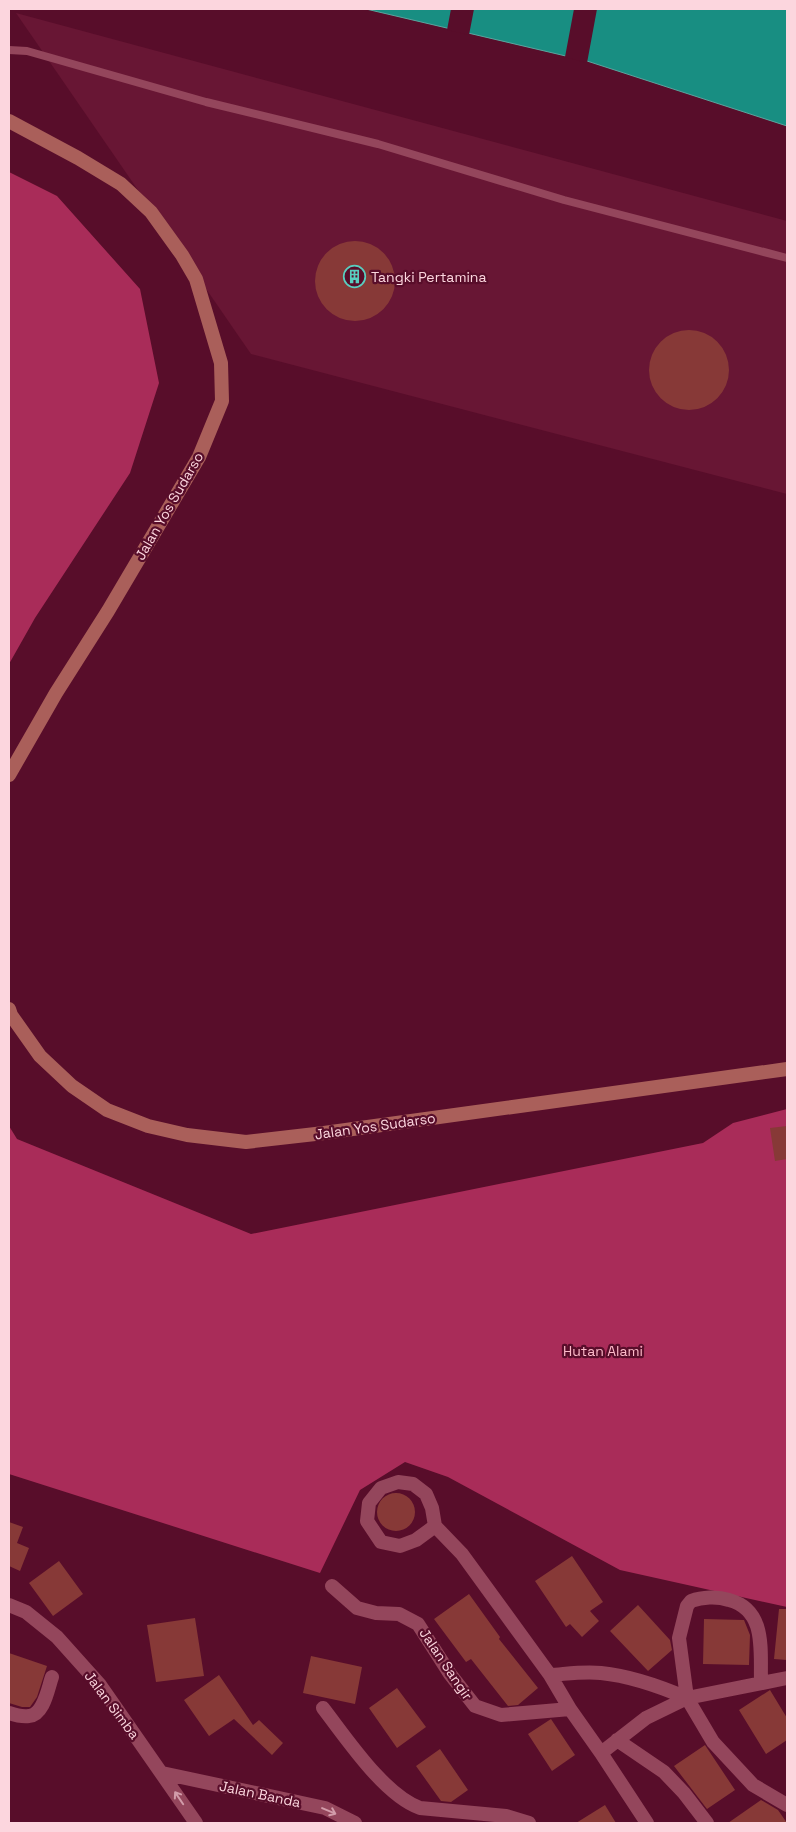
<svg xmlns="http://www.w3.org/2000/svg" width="796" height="1832" font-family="'Space Grotesk',sans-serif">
<rect width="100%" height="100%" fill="#580d2a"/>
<path fill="#681634" d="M16 13 787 221V494L251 354Z"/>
<path fill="#a92c59" d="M9 172 57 196 140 289 159 383 130 473 35 618 9 664Z
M787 1109V1607L620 1570 448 1477 405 1462 360 1490 320 1573 9 1474V1126L17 1139 251 1234 703 1143 733 1123Z"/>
<path fill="#188e82" stroke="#5ca49e" d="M366 9H787V126L587 61Z"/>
<path fill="#580d2a" d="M451 9H474L469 35 447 30Z
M574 9H597L587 63 565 57Z"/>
<path fill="#873937" d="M315 281a40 40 0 1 1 80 0a40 40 0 1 1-80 0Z
M649 370a40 40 0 1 1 80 0a40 40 0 1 1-80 0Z
M787 1126V1159L775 1161 770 1128Z
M377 1512a19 19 0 1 1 38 0a19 19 0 1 1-38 0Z
M9 1522 23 1527 17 1543 29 1548 20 1571 9 1566Z
M572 1556 603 1602 590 1611 599 1621 582 1637 570 1624 566 1627 535 1581Z
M59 1561 83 1594 53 1616 29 1583Z
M469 1594 500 1637 499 1639 538 1688 518 1705 508 1706 471 1659 466 1662 434 1619Z
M638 1605 670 1640 672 1650 648 1671 610 1631Z
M779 1609H787V1660L774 1659Z
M195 1618 204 1676 156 1682 147 1625Z
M704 1619 744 1620 750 1635 749 1665 703 1664Z
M9 1653 47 1666 37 1697 30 1707H22L9 1703Z
M311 1656 362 1667 355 1704 303 1693Z
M219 1675 253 1725 259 1720 283 1743 272 1755 234 1719 209 1736 184 1700Z
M397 1688 426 1727 397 1748 369 1708Z
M770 1690 787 1718V1740L766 1754 739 1710Z
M551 1719 575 1755 552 1771 528 1734Z
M705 1745 735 1790 707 1809 674 1766Z
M440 1749 468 1790 451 1802 441 1801 416 1766Z
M761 1800 778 1810 787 1823H728Z
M605 1805 616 1823H576Z"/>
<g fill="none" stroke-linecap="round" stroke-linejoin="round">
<path stroke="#94465c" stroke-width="8" d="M9 50 27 51 206 102 378 144 564 200 787 258"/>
<path stroke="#94465c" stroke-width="14" d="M435 1526 416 1540 400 1546 381 1542 367 1521 369 1503 381 1488 398 1482 413 1484 426 1494 432 1508 435 1526 462 1554 550 1675 570 1709 601 1753 647 1823
M332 1586 357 1608 376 1613 399 1614 418 1624 450 1674 475 1706 501 1715 570 1709
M9 1605 26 1612 57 1637 100 1685 196 1823
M550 1675C566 1674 584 1671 601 1673 631 1676 659 1686 687 1698
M761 1683C760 1651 767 1610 729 1600 717 1596 702 1597 691 1601L687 1606 679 1638 687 1698 713 1742 753 1785 787 1805
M323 1708C347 1739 384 1795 420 1808L506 1816 529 1823
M9 1713C15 1715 22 1717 29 1716 44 1715 48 1688 52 1677
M617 1740 664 1772 684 1793 707 1823
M601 1753 646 1718 687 1698 787 1678
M162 1773 325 1808 355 1823"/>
<path stroke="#aa5f5a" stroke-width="14" d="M9 121 78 158 121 184 151 212 182 255 196 279 221 363 222 401 199 457 108 611 56 693 9 775
M9 1009 11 1015 40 1056 72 1086 107 1110 148 1126 187 1135 246 1142 324 1133 787 1069"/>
</g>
<defs><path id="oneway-shaft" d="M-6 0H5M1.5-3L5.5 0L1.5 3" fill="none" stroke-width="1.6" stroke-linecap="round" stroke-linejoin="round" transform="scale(1.25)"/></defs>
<g stroke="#d29caa">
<use href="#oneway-shaft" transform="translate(179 1798) rotate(-124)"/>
<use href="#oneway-shaft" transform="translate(329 1811) rotate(23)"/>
</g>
<defs>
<symbol id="building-ring" viewBox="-11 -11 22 22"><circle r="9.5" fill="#580d2a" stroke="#59cebf" stroke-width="1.5"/><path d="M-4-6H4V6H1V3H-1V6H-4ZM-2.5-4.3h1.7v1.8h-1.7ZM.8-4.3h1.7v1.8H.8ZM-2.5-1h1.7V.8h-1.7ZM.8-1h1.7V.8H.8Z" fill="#59cebf"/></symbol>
</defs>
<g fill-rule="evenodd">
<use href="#building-ring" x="342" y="264" width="25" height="25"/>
</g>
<g text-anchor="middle" stroke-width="4.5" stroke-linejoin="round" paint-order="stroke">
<g font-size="14" fill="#fcd6de" stroke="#580d2a" text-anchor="start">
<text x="371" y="282">Tangki Pertamina</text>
</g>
<g font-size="14" fill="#fcd6de" stroke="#580d2a">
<text transform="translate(169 506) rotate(-60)" y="5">Jalan Yos Sudarso</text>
<text transform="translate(375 1126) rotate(-8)" y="5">Jalan Yos Sudarso</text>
<text transform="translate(446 1664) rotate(56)" y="5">Jalan Sangir</text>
<text transform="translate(112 1705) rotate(53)" y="5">Jalan Simba</text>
<text transform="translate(260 1794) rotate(12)" y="5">Jalan Banda</text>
</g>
<g font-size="14" fill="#febccb" stroke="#580d2a">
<text x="603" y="1356">Hutan Alami</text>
</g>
</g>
<rect width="796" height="1832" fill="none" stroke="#fcd6de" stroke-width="20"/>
</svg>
